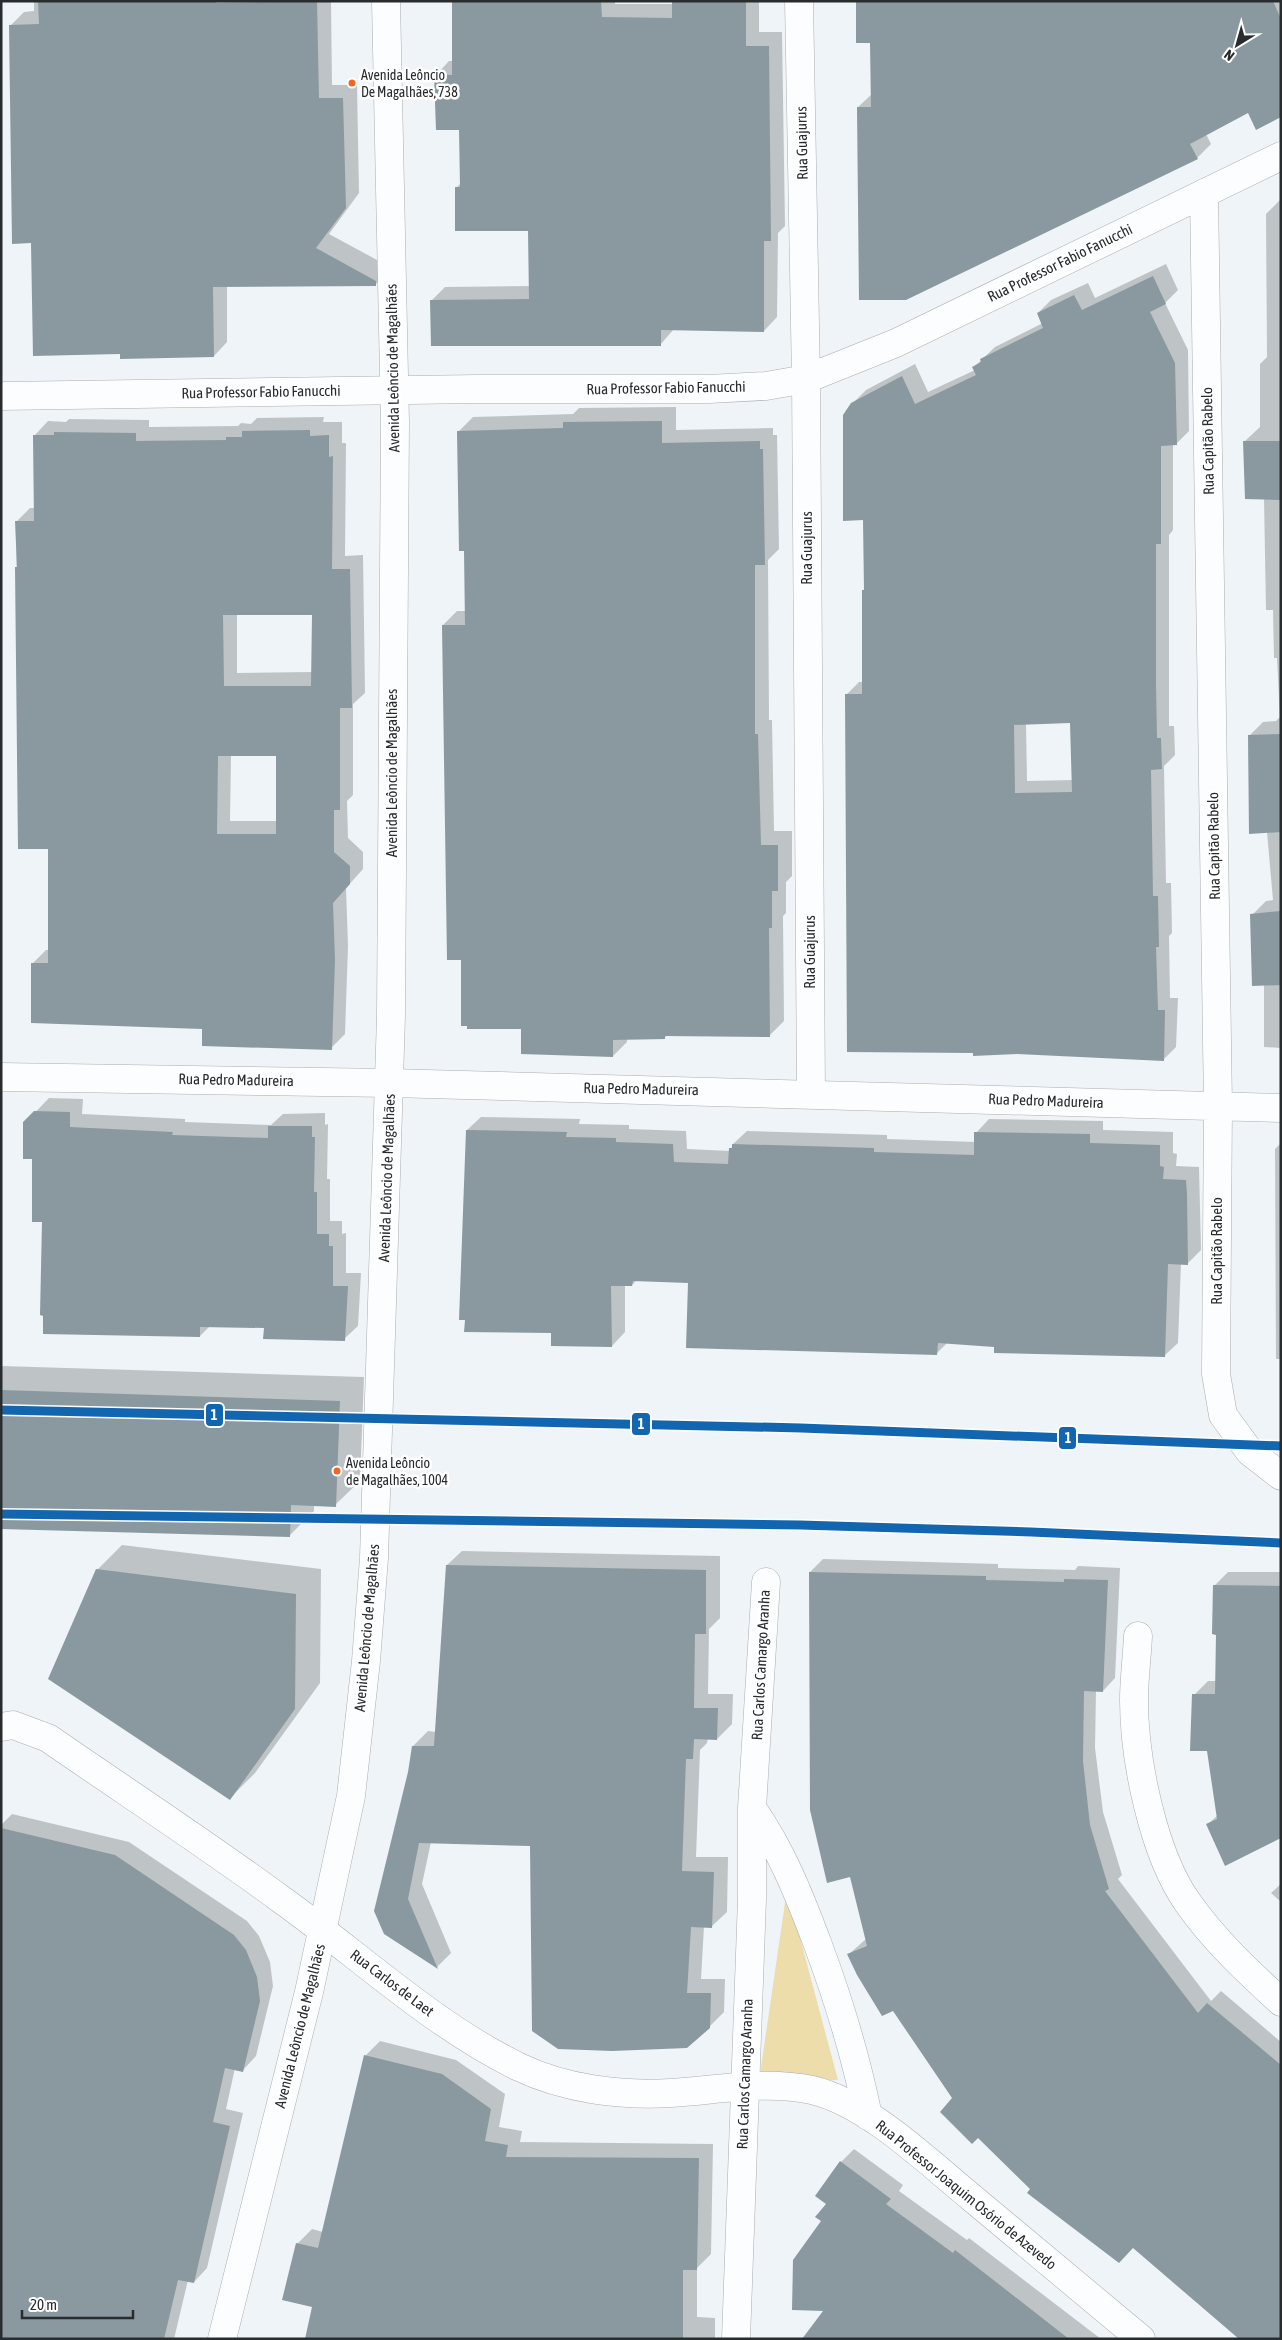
<svg xmlns="http://www.w3.org/2000/svg" width="1282" height="2340" font-family="'Asap Condensed',sans-serif">
<rect width="100%" height="100%" fill="#eef4f8"/>
<path fill="#ecddab" d="M787 1889 838 2080 759 2081Z"/>
<path fill="#0003" fill-rule="evenodd" d="M34 1H331L332 85H357L359 193 329 234 390 267V271L376 284 227 286V342L214 356 121 353 32 242 10 26 24 12 34 11Z
M453 1H615V4H673V1H759V32H782L785 226 778 233 777 317 764 331 674 329 660 345 431 301 445 287 530 286 529 229 456 188 461 183 460 129 436 75 449 61H454Z
M857 1H1281V115L1248 112 1206 134 1211 144 1197 158 858 107 872 94 871 42Z
M1281 199V1048L1264 1047V984L1252 915 1266 901 1273 900 1267 832 1249 736 1263 722 1276 721 1280 717 1277 658H1274L1273 610H1266L1264 498 1245 441 1260 427V364L1267 357 1266 214Z
M1166 264 1178 290 1165 303 1188 350 1189 431 1176 444H1173V530L1169 535V726H1174L1175 755 1164 766 1166 883H1171L1172 933 1169 936 1170 998H1178L1176 1047 1163 1060 1017 1052 846 695 859 682H863V590L866 588 864 519 852 404 866 390 915 364 928 392 975 370 974 367 995 347 1043 323 1038 313 1051 300 1088 283 1095 298ZM1071 722 1073 780 1027 781 1026 723Z
M676 407V430L773 428V435H777L779 549 768 560 769 720H772L774 831H792V876L786 882V913L783 916 784 1021 770 1035H668L664 1038 627 1039V1042L613 1056 523 1028 462 959 443 625 457 611H466L465 550 458 432 473 417 573 414 579 408Z
M324 417 323 422H342V443H346L345 556 363 555 365 693 353 704V795L347 801 348 838 363 852V869L346 888 348 946 345 1034 331 1048 203 1027 32 964 46 950H49V848H20L16 522 30 508H35V435L48 421 66 422 69 419 149 420V427L238 426 241 423 251 424 257 418ZM237 614H313V672L237 673ZM231 755H277V821H230Z
M49 1098 83 1099 82 1114 185 1119V1122L271 1125 283 1114 325 1113V1125L328 1124 327 1179H330V1221H342V1234L346 1233V1273H361L358 1326 344 1339 265 1327 210 1326 200 1336 44 1221 33 1158 25 1123Z
M481 1117 580 1119 579 1124 629 1125V1129L686 1131 687 1149 730 1151 733 1144 747 1131 887 1135V1139L976 1142V1133L989 1119 1103 1121V1130L1173 1132V1153L1177 1154 1176 1166 1199 1167 1201 1250 1188 1263H1181L1178 1343 1164 1356 947 1343 937 1353 690 1282 637 1280 632 1285H625V1332L612 1346 552 1332 467 1130Z
M1281 1143V1359H1276L1275 1149Z
M1 1366 364 1377 360 1481 335 1505H314V1511L289 1536 1 1528Z
M122 1545 321 1569 320 1683 255 1773 230 1798 97 1570Z
M462 1551 720 1556V1618L709 1629 708 1694H733L732 1724 717 1739 708 1738 707 1743 700 1750 696 1857H728L727 1912 712 1926H704L701 1979H725L724 2012 709 2027 531 1845 431 1842 422 1884 451 1953 437 1967 385 1933 413 1746 428 1731 436 1732 447 1565Z
M823 1559 998 1564V1568L1075 1570 1078 1566 1120 1568 1115 1678 1103 1691 1096 1690 1095 1748 1103 1812 1122 1875 1118 1879 1211 2001 1221 1991 1281 2042V2339L1134 2247 954 2098 894 2009 849 1954 866 1939 810 1572Z
M1228 1572H1281V1837L1208 1824 1218 1815 1208 1750 1194 1695 1208 1681H1216L1218 1634 1214 1586Z
M12 1814 129 1842 247 1921 259 1936 270 1962 273 1986 256 2056 243 2070 235 2068 226 2109 243 2113 207 2268 194 2282 188 2280 174 2339H19L1 2322V1825Z
M1281 1884V1902L1271 1893Z
M380 2041 456 2060 505 2094 499 2127 522 2131 520 2142 713 2144 711 2254 697 2268V2317L715 2318V2339H489L314 2306 297 2244 312 2229 323 2232 365 2056Z
M854 2149 903 2185 899 2191 967 2240 969 2238 1101 2339H812L825 2309 823 2221 841 2162Z"/>
<path fill="#8a999f" fill-rule="evenodd" d="M38 1H216V3L317 1 319 98H343L346 208 316 248 376 281V286L213 287 214 357 120 359V354L33 356 31 243 12 244 9 25 39 24Z
M452 1H601L602 17 672 18V1H746V46H769L771 241H764V332L661 330V346H431L430 300 529 299 528 231H455V187H460L459 130H436L434 74 452 75Z
M856 1H1273L1281 19V117L1256 130 1248 113 1190 144 1198 159 906 300H859L857 107H871L870 43H856Z
M1153 276 1166 304 1150 312 1175 363 1177 445 1161 446V544H1156V685L1157 738H1161L1162 769 1151 770 1153 896H1158L1159 947H1156L1158 1010H1165L1164 1061 1017 1054 973 1056V1053L847 1052 845 694H862V590H864L863 520 843 521V415L851 403 902 376 915 404 976 375 972 367 981 362 980 359 1043 328 1037 313 1074 295 1082 310ZM1070 723 1072 792 1015 793 1014 725Z
M662 421V443L760 441V449H763L765 565H755V734H758L761 845H778V891H772V928H769L770 1037 665 1036V1039L613 1040V1057L521 1054V1029H467V1026H461V960H447L442 625H465L464 551H459L457 431 563 428V422Z
M310 430V436L329 435V457L333 456 332 569H350L352 708H340V810H334V852L350 866V884L333 903 335 960 332 1050 202 1046V1029L31 1023V963H48V849H18L15 567H17L15 521H34L33 435H54V432L136 433V441L226 440V437H242V431ZM223 615H312L311 686H224ZM218 756H276V834H217Z
M1243 441H1281V500L1245 499Z
M1281 734V832L1249 834 1248 735Z
M1281 911V985L1252 986 1250 914Z
M34 1111 70 1112V1127L173 1132 172 1135 268 1138V1126H312V1137H315L314 1192H317V1234H329V1246H333V1286H348L345 1341 263 1339 264 1328 200 1327V1337L43 1334V1316L40 1315 42 1222H32V1159H23V1122Z
M466 1130 567 1132 566 1137 616 1138V1142L673 1144 674 1162 728 1164 729 1148H732V1144L874 1148V1152L974 1155V1132L1090 1134V1143L1160 1145V1166L1164 1167 1163 1179 1186 1180 1187 1194 1188 1265 1168 1264 1165 1357 994 1353V1347L938 1343 937 1355 686 1348 688 1283 633 1281 632 1286H611L612 1347 551 1346V1333L464 1332 465 1320H459Z
M1 1390 340 1401 336 1507 291 1505 290 1537 1 1529Z
M446 1565 706 1570V1634H695L694 1708H718L717 1740 694 1739 693 1759H686L682 1871 714 1872 712 1928 691 1927 687 1993H711L710 2028 687 2048 612 2051 558 2049 532 2031 530 1846 419 1843 408 1899 438 1969 384 1934 374 1911 408 1772 412 1746H434Z
M96 1569 296 1594 295 1709 230 1800 48 1679Z
M809 1572 986 1576V1580L1064 1582V1579L1108 1580 1103 1692 1084 1691 1083 1761 1090 1825 1109 1889 1105 1891 1198 2013 1207 2003 1281 2065V2339H1239L1133 2248 1119 2263 1027 2193 1030 2189 978 2138 972 2144 940 2112 952 2098 893 2011 882 2016 857 1975 847 1954 867 1946 850 1877 827 1883 810 1810Z
M1213 1585 1281 1586V1838L1225 1866 1206 1824 1217 1819 1207 1751H1190L1192 1694H1215L1216 1635 1212 1634Z
M1 1828 115 1855 234 1935 246 1950 257 1977 260 2001 243 2072 225 2068 213 2122 230 2126 194 2283 178 2280 164 2339H1Z
M364 2055 442 2074 491 2109 485 2141 508 2145 506 2157 699 2158 697 2270H683V2339H305L312 2307 282 2300 296 2243 318 2248Z
M840 2161 891 2199 886 2204 953 2253 955 2250 1069 2339H802L823 2311 792 2310 793 2260 821 2221 815 2217 826 2204 815 2196Z"/>
<g fill="none" stroke-linecap="round" stroke-linejoin="round">
<defs>
<path id="minor" d="M799 1 806 379 811 1094
M1204 193 1218 1106 1216 1374 1223 1415 1250 1452 1281 1476
M1 396 477 389H709L766 386 806 379 896 343 1281 156
M1 1077 390 1083 1281 1108
M1138 1636C1137 1657 1134 1679 1134 1700 1134 1759 1153 1854 1188 1903 1214 1940 1247 1971 1281 2002
M1 1727 13 1725 48 1738C126 1792 206 1844 282 1900 360 1956 433 2025 519 2067 565 2089 621 2096 671 2093 718 2090 765 2080 812 2090 868 2103 928 2162 972 2198 1028 2245 1084 2292 1141 2339
M752 1808C782 1851 800 1897 818 1945 839 2001 856 2057 868 2116
M736 2339 752 1899V1808L766 1582"/>
<path id="major" d="M222 2339 309 1992 351 1796 366 1661 374 1558 391 1016 395 422 386 1"/>
</defs>
<use href="#minor" stroke="#aaaeb0" stroke-width="29"/>
<use href="#major" stroke="#aaaeb0" stroke-width="29"/>
<use href="#minor" stroke="#fcfdfe" stroke-width="28"/>
<use href="#major" stroke="#fcfdfe" stroke-width="28"/>
<defs>
<path id="metro-1" d="M1 1410 801 1428 1281 1446
M1 1514 800 1525 1031 1532 1281 1543"/>
</defs>
<use href="#metro-1" stroke="#fff" stroke-width="12"/>
<use href="#metro-1" stroke="#1266af" stroke-width="9"/>
</g>
<g fill="#f26522" stroke="#fff" stroke-width="2">
<circle cx="352" cy="83" r="4.5"/>
<circle cx="337" cy="1471" r="4.5"/>
</g>
<g text-anchor="middle" stroke-width="5" stroke-linejoin="round" paint-order="stroke">
<g font-size="14" fill="#282c2e" stroke="#fff" text-anchor="start">
<text x="361" y="80">Avenida Leôncio<tspan x="361" dy="17">De Magalhães, 738</tspan></text>
<text x="346" y="1468">Avenida Leôncio<tspan x="346" dy="17">de Magalhães, 1004</tspan></text>
</g>
<g font-size="15" fill="#282c2e" stroke="#fff">
<text transform="translate(802 143) rotate(-91)" y="5">Rua Guajurus</text>
<text transform="translate(1060 263) rotate(-26)" y="5">Rua Professor Fabio Fanucchi</text>
<text transform="translate(393 368) rotate(-91)" y="5">Avenida Leôncio de Magalhães</text>
<text transform="translate(666 388) rotate(-1)" y="5">Rua Professor Fabio Fanucchi</text>
<text transform="translate(261 392) rotate(-1)" y="5">Rua Professor Fabio Fanucchi</text>
<text transform="translate(1208 441) rotate(-91)" y="5">Rua Capitão Rabelo</text>
<text transform="translate(807 548) rotate(-90)" y="5">Rua Guajurus</text>
<text transform="translate(392 773) rotate(-90)" y="5">Avenida Leôncio de Magalhães</text>
<text transform="translate(1214 846) rotate(-91)" y="5">Rua Capitão Rabelo</text>
<text transform="translate(810 952) rotate(-90)" y="5">Rua Guajurus</text>
<text transform="translate(236 1080) rotate(1)" y="5">Rua Pedro Madureira</text>
<text transform="translate(641 1089) rotate(1)" y="5">Rua Pedro Madureira</text>
<text transform="translate(1046 1101) rotate(2)" y="5">Rua Pedro Madureira</text>
<text transform="translate(387 1178) rotate(-88)" y="5">Avenida Leôncio de Magalhães</text>
<text transform="translate(1217 1251) rotate(-90)" y="5">Rua Capitão Rabelo</text>
<text transform="translate(367 1628) rotate(-85)" y="5">Avenida Leôncio de Magalhães</text>
<text transform="translate(761 1665) rotate(-87)" y="5">Rua Carlos Camargo Aranha</text>
<text transform="translate(392 1983) rotate(37)" y="5">Rua Carlos de Laet</text>
<text transform="translate(300 2026) rotate(-76)" y="5">Avenida Leôncio de Magalhães</text>
<text transform="translate(745 2074) rotate(-88)" y="5">Rua Carlos Camargo Aranha</text>
<text transform="translate(966 2195) rotate(39)" y="5">Rua Professor Joaquim Osório de Azevedo</text>
</g>
</g>
<g stroke="#fff" stroke-width="2">
<rect x="205" y="1403" width="19" height="24" rx="5" fill="#1266af"/>
<rect x="631" y="1412" width="20" height="24" rx="5" fill="#1266af"/>
<rect x="1058" y="1426" width="19" height="24" rx="5" fill="#1266af"/>
</g>
<g font-size="14" text-anchor="middle" font-weight="bold" fill="#fff">
<text x="214" y="1420">1</text>
<text x="641" y="1429">1</text>
<text x="1068" y="1443">1</text>
</g>
<rect width="1282" height="2340" fill="none" stroke="#282c2e" stroke-width="5"/>
<g transform="translate(1237 45) rotate(217)" stroke="#ffffff" stroke-width="4" paint-order="stroke">
<path d="M0-4L9 19L0 12L-9 19Z" fill="#282c2e"/>
<text y="-8" font-size="14" font-weight="bold" text-anchor="middle" fill="#282c2e">N</text>
</g>
<path d="M22 2310v8h111v-8" fill="none" stroke="#282c2e" stroke-width="2.5"/>
<text x="30" y="2310" font-size="15" fill="#282c2e" stroke="#ffffff" stroke-width="4" paint-order="stroke">20 m</text>
</svg>
